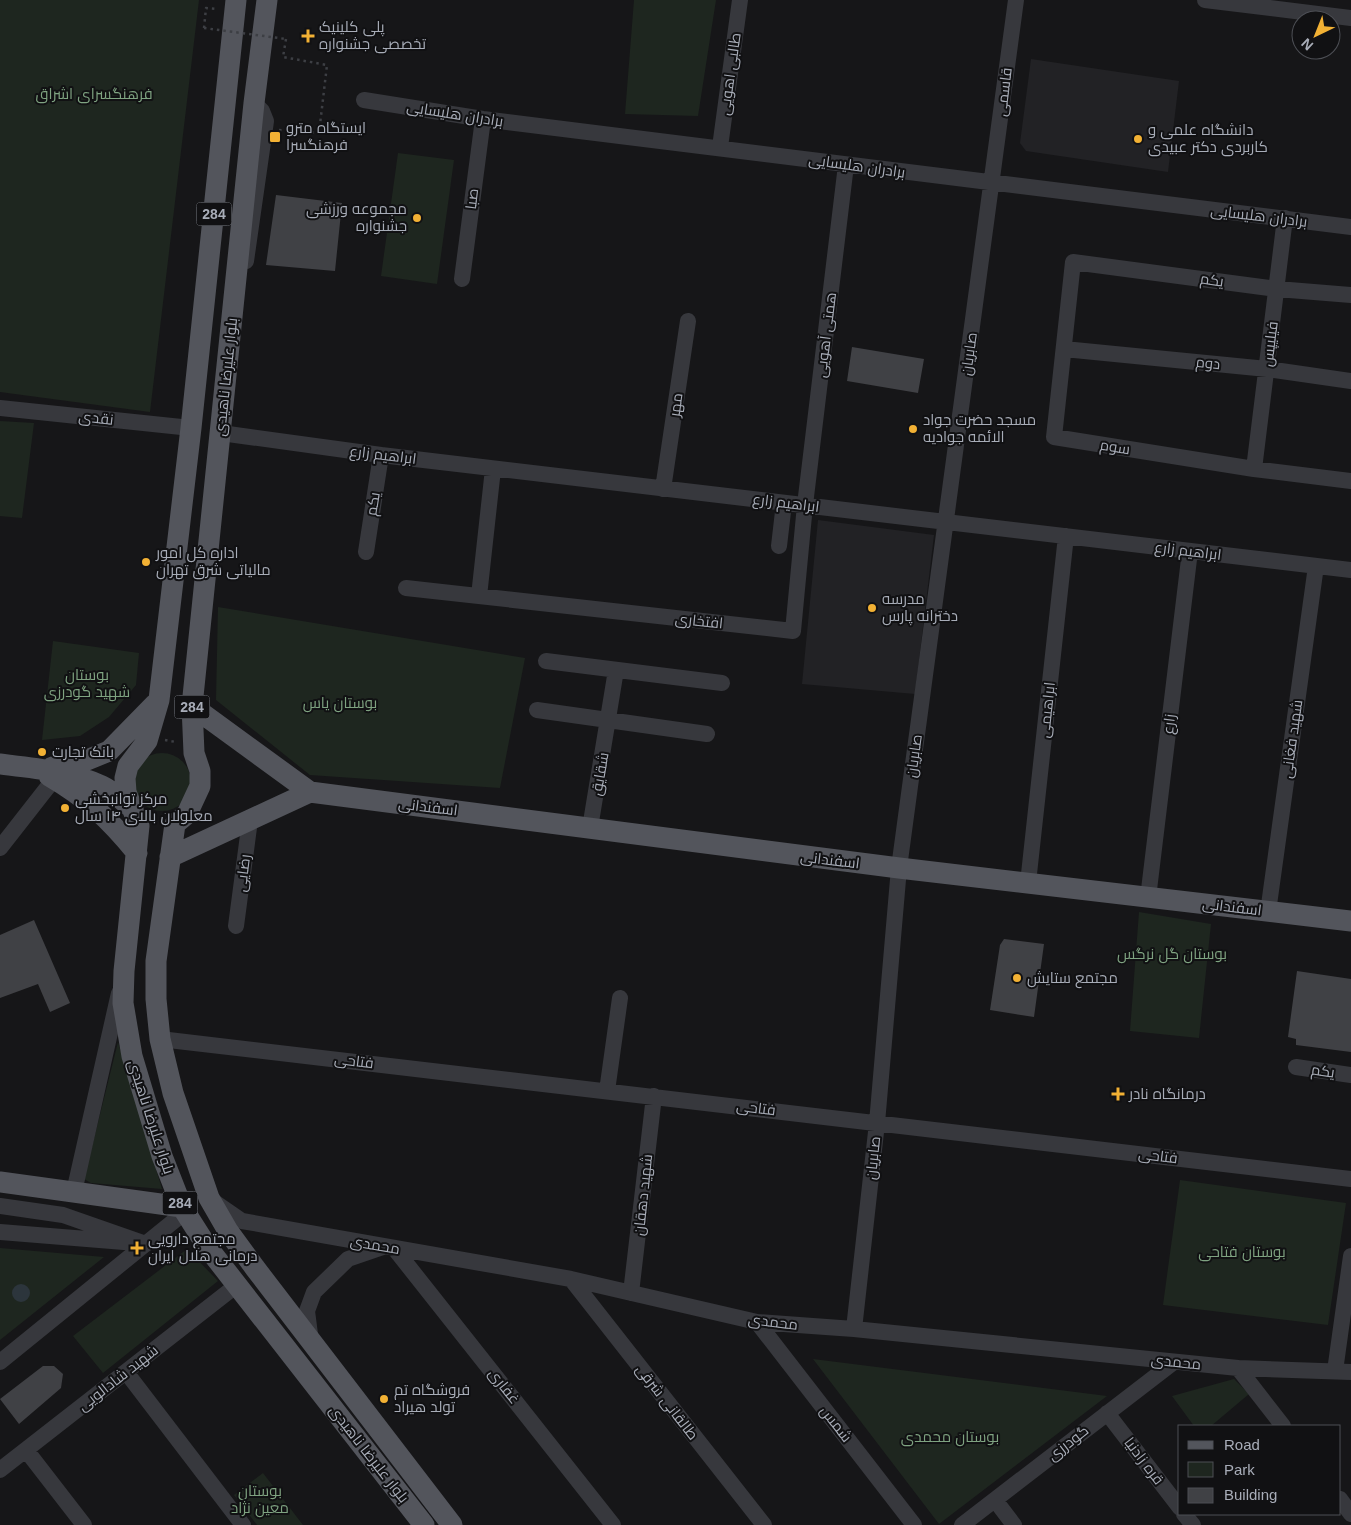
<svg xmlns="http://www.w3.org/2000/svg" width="1351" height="1525" font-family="Arial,Cairo,sans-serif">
<rect width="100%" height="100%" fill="#161618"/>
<path fill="#222225" d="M1031 59 1179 81 1168 172 1026 151 1020 143Z
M818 520 934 535 915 694 802 684Z"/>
<path fill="#1e261f" d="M0 0H199L150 412 0 392Z
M634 0H716L698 116 625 114Z
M398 153 454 160 437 284 381 276Z
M0 421 34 423 22 518 0 516Z
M218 607 525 658 500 788 310 775 216 700Z
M53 641 139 653 136 685 109 717 80 736 42 740Z
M133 782a29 29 0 1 1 58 0a29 29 0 1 1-58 0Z
M1139 912 1211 924 1199 1038 1130 1031Z
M118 1042 162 1189 91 1183 84 1179Z
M1180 1180 1346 1203 1328 1325 1163 1305Z
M0 1248 104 1257 0 1340Z
M187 1249 218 1281 103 1373 73 1336Z
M813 1359 1107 1396 939 1524Z
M1234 1379 1249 1394 1211 1426H1194L1172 1396Z
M263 1473 303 1525H257L234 1495Z"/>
<path fill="#2c353c" d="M12 1293a9 9 0 1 1 18 0a9 9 0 1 1-18 0Z"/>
<path fill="#404145" d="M276 195 342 203 335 271 266 265Z
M852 347 924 359 918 393 847 381Z
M34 920 70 1003 50 1012 38 984 0 998V935Z
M1004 939 1044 944 1034 1017 990 1010 1000 945Z
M1297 971 1351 979V1052L1296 1045V1039L1288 1037Z
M43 1366H54L63 1374 61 1388 19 1424 0 1399Z"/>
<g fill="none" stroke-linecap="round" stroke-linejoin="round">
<path stroke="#3d3f44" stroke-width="2.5" stroke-dasharray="2.5 4" stroke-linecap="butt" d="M204 28 206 8 217 9
M279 130 319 133 327 65 283 57 286 39
M165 740 176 742"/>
<path stroke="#37383d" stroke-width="16" d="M1205 0 1351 18
M364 100 483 119 1351 227
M720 147 740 0
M246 261 266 121 262 111 254 103
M462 279 483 119
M1351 295 1277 289 1073 262 1054 437 1254 469 1351 481
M1064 349 1267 369 1351 381
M0 408 191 428
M221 433 381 455 1351 570
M1254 469 1285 218
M663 489 688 321
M779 546 784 503
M366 552 381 455
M406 588 793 631 805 505 846 165
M479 596 493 469
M546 661 722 683
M537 710 707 734
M590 828 616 670
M0 848 54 779
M1028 883 1066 536
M1148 898 1190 551
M1268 912 1316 566
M236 926 250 820
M160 1039 1351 1179
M1296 1067 1351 1075
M607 1091 620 998
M74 1192 119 993
M213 1201 242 1221 571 1279 757 1322 854 1329 1238 1368 1351 1372
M0 1206 63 1215 146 1244
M0 1232 124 1242
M394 1248 613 1525
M571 1279 764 1525
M631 1293 654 1096
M757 1322 914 1525
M854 1329 877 1123 899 868 1016 0
M311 1342 307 1311 314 1292 348 1259 383 1247
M0 1362 185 1212
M1238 1368 1283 1426
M1335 1371 1351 1256
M126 1372 243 1525
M1107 1413 1180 1508
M26 1450 84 1525
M0 1470 237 1285
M1340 1499 1351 1514
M995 1500 1014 1525
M1184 1514 1193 1525
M962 1525 1174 1362"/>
<path stroke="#53555c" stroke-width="21" d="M236 0 191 428 159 700 147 741 128 766 125 778 126 792 139 826 124 971 123 1003 132 1056 162 1156 182 1207 208 1248 424 1525
M267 0 254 103 192 706 194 753 200 771V786L187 814 175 824 156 961V999L160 1039 173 1093 209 1198 228 1231 255 1268 452 1525
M192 706 310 792 899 868 1351 921
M0 764C34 768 70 771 102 786 113 791 123 801 133 809
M52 767 82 762 109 751 155 704
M49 776C87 798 109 819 137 853
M170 857 310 792
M0 1182 182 1207"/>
<path stroke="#3d3f44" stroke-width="2.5" stroke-dasharray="2.5 4" stroke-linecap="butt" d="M204 28 286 39"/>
</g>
<g fill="#f2b134" stroke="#111113" stroke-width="2">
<path d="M305.5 28.5h5v5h5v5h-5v5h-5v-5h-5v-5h5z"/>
<rect x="269" y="131" width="12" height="12" rx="2.5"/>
<circle cx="1138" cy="139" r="5"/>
<circle cx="417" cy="218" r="5"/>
<circle cx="913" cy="429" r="5"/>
<circle cx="146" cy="562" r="5"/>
<circle cx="872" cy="608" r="5"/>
<circle cx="42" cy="752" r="5"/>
<circle cx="65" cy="808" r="5"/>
<circle cx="1017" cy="978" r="5"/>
<path d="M1115.5 1086.5h5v5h5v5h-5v5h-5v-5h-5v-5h5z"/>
<path d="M134.5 1240.5h5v5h5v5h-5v5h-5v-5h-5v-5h5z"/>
<circle cx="384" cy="1399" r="5"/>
</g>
<g text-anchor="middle" stroke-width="4" stroke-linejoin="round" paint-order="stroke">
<g fill="#111113" stroke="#7b7e86" stroke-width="1">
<rect x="196.5" y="202.5" width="35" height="23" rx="4"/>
<rect x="174.5" y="695.5" width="35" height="23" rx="4"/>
<rect x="162.5" y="1191.5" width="35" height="23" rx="4"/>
</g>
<g font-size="14" font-weight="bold" fill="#a8adb8">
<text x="214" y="219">284</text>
<text x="192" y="712">284</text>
<text x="180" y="1208">284</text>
</g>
<g font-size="15" fill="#a8adb8" stroke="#111113" text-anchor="start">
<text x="319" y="32">پلی کلینیک<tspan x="319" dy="17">تخصصی جشنواره</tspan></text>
<text x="286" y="133">ایستگاه مترو<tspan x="286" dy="17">فرهنگسرا</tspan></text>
<text x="1148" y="135">دانشگاه علمی و<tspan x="1148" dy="17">کاربردی دکتر عبیدی</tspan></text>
<text x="407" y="214" text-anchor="end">مجموعه ورزشی<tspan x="407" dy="17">جشنواره</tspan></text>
<text x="923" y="425">مسجد حضرت جواد<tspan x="923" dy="17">الائمه جوادیه</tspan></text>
<text x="156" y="558">اداره کل امور<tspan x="156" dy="17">مالیاتی شرق تهران</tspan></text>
<text x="882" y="604">مدرسه<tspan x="882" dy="17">دخترانه پارس</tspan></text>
<text x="52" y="757">بانک تجارت</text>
<text x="75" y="804">مرکز توانبخشی<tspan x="75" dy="17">معلولان بالای ۱۴ سال</tspan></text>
<text x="1027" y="983">مجتمع ستایش</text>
<text x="1129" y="1099">درمانگاه نادر</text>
<text x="148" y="1244">مجتمع دارویی<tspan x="148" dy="17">درمانی هلال ایران</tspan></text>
<text x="394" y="1395">فروشگاه تم<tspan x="394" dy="17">تولد هیراد</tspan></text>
</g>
<g font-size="15" fill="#a8adb8" stroke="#111113">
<text transform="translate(730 74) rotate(-82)" y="5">طالبی اهویی</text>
<text transform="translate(1004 92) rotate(-83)" y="5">قاسمی</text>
<text transform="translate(455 114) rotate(9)" y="5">برادران هلیسایی</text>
<text transform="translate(857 166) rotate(8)" y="5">برادران هلیسایی</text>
<text transform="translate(472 199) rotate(-83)" y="5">صبا</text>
<text transform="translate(1259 216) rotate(7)" y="5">برادران هلیسایی</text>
<text transform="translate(1212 280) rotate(8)" y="5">یکم</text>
<text transform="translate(826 335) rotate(-83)" y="5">همتی آهویی</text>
<text transform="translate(1270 344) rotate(-83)" y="5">فیلیپس</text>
<text transform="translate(969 354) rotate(-82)" y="5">صابریان</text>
<text transform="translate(1208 363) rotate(6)" y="5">دوم</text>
<text transform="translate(226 377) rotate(-84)" y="5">بلوار علیرضا ناهیدی</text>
<text transform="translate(676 405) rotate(-82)" y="5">مهر</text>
<text transform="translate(96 418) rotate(6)" y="5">نقدی</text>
<text transform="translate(1115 447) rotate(9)" y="5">سوم</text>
<text transform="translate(383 455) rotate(7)" y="5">ابراهیم زارع</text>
<text transform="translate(786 503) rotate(7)" y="5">ابراهیم زارع</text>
<text transform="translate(373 504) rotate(-81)" y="5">یکم</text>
<text transform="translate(1188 551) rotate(7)" y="5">ابراهیم زارع</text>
<text transform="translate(699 621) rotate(6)" y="5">افتخاری</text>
<text transform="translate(1047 710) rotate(-84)" y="5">ابراهیمی</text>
<text transform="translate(1169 724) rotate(-83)" y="5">زارع</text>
<text transform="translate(1292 739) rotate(-82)" y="5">شهید فغانی</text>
<text transform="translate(914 756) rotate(-82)" y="5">صابریان</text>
<text transform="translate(600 774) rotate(-80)" y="5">شقایق</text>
<text transform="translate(428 807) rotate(7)" y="5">اسفندانی</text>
<text transform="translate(830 860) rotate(7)" y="5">اسفندانی</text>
<text transform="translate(243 873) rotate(-83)" y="5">رضایی</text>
<text transform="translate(1232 907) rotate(7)" y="5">اسفندانی</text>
<text transform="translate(354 1061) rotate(7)" y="5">فتاحی</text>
<text transform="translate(1323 1071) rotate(8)" y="5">یکم</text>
<text transform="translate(756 1108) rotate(7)" y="5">فتاحی</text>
<text transform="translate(151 1117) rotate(72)" y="5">بلوار علیرضا ناهیدی</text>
<text transform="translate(1158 1156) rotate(7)" y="5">فتاحی</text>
<text transform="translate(873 1158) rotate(-84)" y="5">صابریان</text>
<text transform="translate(643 1195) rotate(-84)" y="5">شهید دهقان</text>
<text transform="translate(375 1245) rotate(10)" y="5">محمدی</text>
<text transform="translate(773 1322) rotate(7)" y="5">محمدی</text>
<text transform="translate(1176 1362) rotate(6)" y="5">محمدی</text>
<text transform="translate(118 1378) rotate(-38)" y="5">شهید شادالویی</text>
<text transform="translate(504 1386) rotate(52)" y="5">غفاری</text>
<text transform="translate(667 1402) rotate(52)" y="5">طالقانی شرقی</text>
<text transform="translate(836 1424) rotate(52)" y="5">شمس</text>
<text transform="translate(1068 1443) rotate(-38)" y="5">گودرزی</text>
<text transform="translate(369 1454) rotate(52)" y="5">بلوار علیرضا ناهیدی</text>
<text transform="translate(1144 1461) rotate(53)" y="5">قره زادنیا</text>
</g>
<g font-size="15" fill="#7fa381" stroke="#111113">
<text x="94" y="99">فرهنگسرای اشراق</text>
<text x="87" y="680">بوستان<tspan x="87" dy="17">شهید گودرزی</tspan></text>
<text x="340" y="708">بوستان یاس</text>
<text x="1172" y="959">بوستان گل نرگس</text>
<text x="1242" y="1257">بوستان فتاحی</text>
<text x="950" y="1442">بوستان محمدی</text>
<text x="260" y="1496">بوستان<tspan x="260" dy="17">معین نژاد</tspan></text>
</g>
</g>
<rect x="1178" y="1425" width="162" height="90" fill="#111113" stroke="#4d4f55"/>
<rect x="1188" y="1441" width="25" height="8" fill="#53555c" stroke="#4d4f55"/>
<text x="1224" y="1450" font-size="15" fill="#a8adb8">Road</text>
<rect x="1188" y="1462" width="25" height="15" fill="#1e261f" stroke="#4d4f55"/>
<text x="1224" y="1475" font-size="15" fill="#a8adb8">Park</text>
<rect x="1188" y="1488" width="25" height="15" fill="#404145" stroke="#4d4f55"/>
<text x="1224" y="1500" font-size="15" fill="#a8adb8">Building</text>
<g transform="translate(1316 35) rotate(223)"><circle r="24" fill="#111113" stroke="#4d4f55"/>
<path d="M0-4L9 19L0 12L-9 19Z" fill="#f2b134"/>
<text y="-8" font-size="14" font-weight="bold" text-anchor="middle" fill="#a8adb8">N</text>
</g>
</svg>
